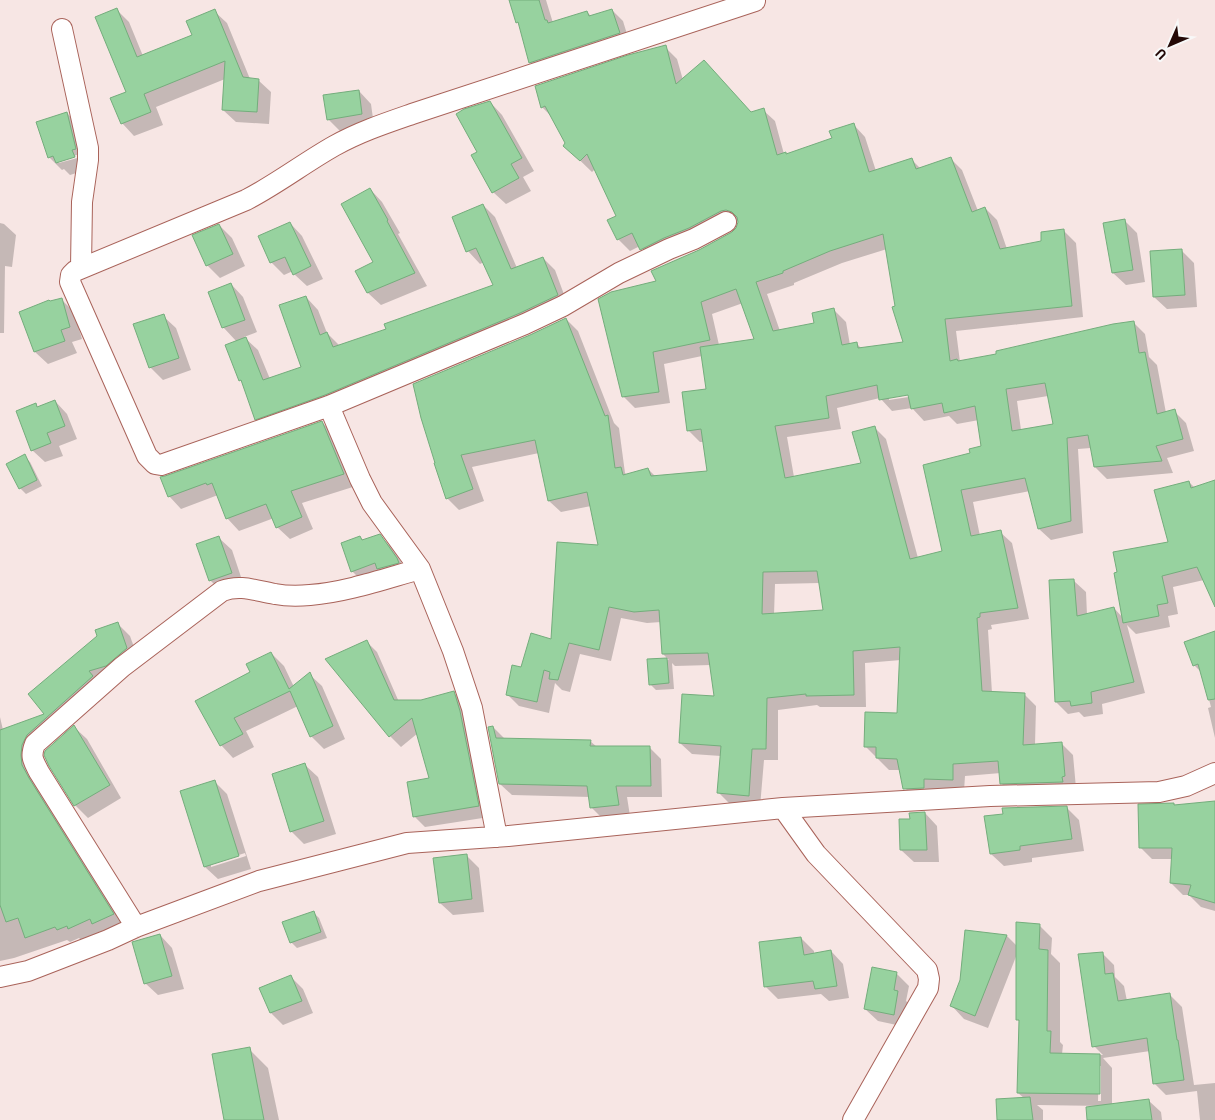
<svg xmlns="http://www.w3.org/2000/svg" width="1215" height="1120" font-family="Barlow,sans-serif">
<rect width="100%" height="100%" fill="#f7e6e4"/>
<path fill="#0003" fill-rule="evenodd" d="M510 0H546L553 23 587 12 592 17 612 10 623 21 630 44 541 73 530 62 521 26 517 22Z
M116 9 129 22 143 56 193 36 214 11 227 23 250 79 258 80 271 92 269 124 236 122 223 110 225 79 156 107 163 125 134 136 122 123 128 92Z
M665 47 677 59 683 80 751 113 763 110 775 121 784 154 787 155 833 139 854 125 865 137 876 171 912 160 921 169 950 158 962 170 978 211 985 208 997 220 1007 249 1043 242 1064 231 1076 243 1083 317 956 331 960 362 998 355 1133 322 1145 334 1149 357 1157 365 1166 413 1174 411 1186 423 1194 451 1167 458 1173 473 1107 479 1095 467 1091 448 1078 449 1083 533 1051 540 1039 529 1030 491 973 502 980 536 1000 532 1012 543 1029 619 991 625 992 629 988 630 992 693 1024 694 1036 706 1035 745 1061 743 1073 755 1076 788 1013 795 1001 783V773L965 776 964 791 917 801 905 788 900 770H889L865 746 898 714 901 660 865 663 866 707H820L817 705 778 710V760H764L760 807 731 805 719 793 721 756 692 754 680 743 716 698 711 665 675 666 672 663 674 689 656 690 650 684 648 661 669 660 663 654 661 622 647 623 621 618 611 661 580 654 570 692 562 690 555 683 549 713 519 706 507 694 553 641 600 546 591 506 561 512 549 501 539 453 472 467 484 501 459 510 447 498 435 464 530 336 566 319 578 331 614 423 619 428 625 473 627 475 648 469 656 477 708 472 704 442H700L688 430 707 390 702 356 664 364 670 403 635 408 623 396 658 282 700 251 732 234 737 228 739 221 733 223 653 261 640 246 630 251 618 239V216L595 169 592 172 565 146 567 143 554 119 542 107ZM887 249 896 307 905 343 862 349 856 343 850 345 846 322 834 310 815 324 780 331 767 294 794 285V283L842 263ZM743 303 755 340 719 345 712 314ZM914 393 915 396 889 400V397ZM1048 396 1054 425 1021 430 1017 401ZM880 398 892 411 912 408 924 421 949 416 957 424 979 420 983 447 972 454 925 466 943 552 918 558 886 439 874 427 862 464 794 477 787 437 841 429 837 408ZM820 583 824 611 774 615 775 584Z
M359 91 371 104 374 126 341 132 328 119Z
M490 102 502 115 534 171 523 177 531 191 506 204 493 192 479 152Z
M67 113 79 126 86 170 70 175 64 169 62 170 49 157ZM80 154 81 157 59 163 57 161Z
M370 189 382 202 400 233 398 234 427 286 381 305 368 293 357 271 374 262Z
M483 205 495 217 517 268 543 258 555 270 569 308 268 431 256 419 243 383 240 380 237 342 223 327 231 284 243 297 257 332 244 337 258 350 270 379 303 368 306 297 318 310 327 333 340 346 388 330 495 286 484 262 480 264 468 251Z
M1124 220 1137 233 1145 282 1126 285 1113 273Z
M0 223 4 224 16 235 12 267 5 266 4 333H0Z
M290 223 302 236 323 279 307 286 294 274 293 271 284 275 271 262Z
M219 225 232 238 245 266 220 278 207 265Z
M1182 251 1194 263 1197 307 1167 309 1154 297Z
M61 299 74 312 82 339 72 342 77 353 48 364 35 352 20 312 49 302Z
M163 316 176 328 191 370 163 380 150 367Z
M55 401 67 414 77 439 59 446 63 456 45 462 32 450 36 405 38 408Z
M322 422 334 435 356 486 302 503 313 529 290 539 277 527 274 518 239 531 227 518 218 495 181 509 169 496Z
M24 456 30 462 42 486 26 494 20 488Z
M1215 481V604L1204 580 1173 587 1178 614 1168 616 1170 627 1136 634 1127 625 1145 693 1102 704 1103 714 1084 717 1079 712 1068 714 1056 702 1074 581 1086 592 1087 615 1114 608 1123 618 1169 543 1189 482 1195 488Z
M380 536 390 546 406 569 362 581 352 571 360 537 364 541Z
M219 538 232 550 244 586 223 593 210 580Z
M118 624 130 636 139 661 36 753 125 926 82 941 79 938 70 942 67 940 14 958 0 961V717L3 730 46 714Z
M1215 632V738L1208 708 1211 707 1202 673 1194 665Z
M366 641 377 652 399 702H421L453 692 464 703 489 817 425 827 415 817 431 779 418 733 401 747 390 736 327 660Z
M271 653 284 666 294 687 309 674 322 686 345 739 324 749 311 736 298 706 246 731 254 747 233 758 221 745 252 672Z
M74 727 87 739 121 798 88 818 75 805Z
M493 727 505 739 590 741 597 747 650 748 661 759 662 797H627L630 816 603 819 591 807 590 797 512 795 500 784Z
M305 765 318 777 336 834 304 844 291 831Z
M215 782 227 794 251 869 218 879 205 867 181 792ZM245 853 246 856 211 867V864Z
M1215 803V911L1201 907 1189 895H1183L1171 883 1173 859H1152L1140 847 1174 804 1176 806Z
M1066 807 1079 820 1084 851 1032 858V862L1004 866 991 854Z
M925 813 937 826 939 862H914L901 850 912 820Z
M466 855 479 868 484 912 453 915 440 903Z
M313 912 319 918 327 938 297 948 291 942Z
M1039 925 1052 938 1051 954 1060 963V1042L1063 1045 1062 1054 1103 1055 1094 1046 1102 953 1114 965 1115 977 1124 986 1127 1001 1170 995 1182 1007 1194 1085 1215 1083V1120H1200L1197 1091 1166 1095 1154 1083 1150 1051 1103 1058 1112 1068V1105L1148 1100 1161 1112 1162 1120H1105L1103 1106 1037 1105 1043 1110V1120H999L1024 1098 1018 1093 1021 1023 1017 1019V954L988 1028 964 1019 952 1006 1007 936 1017 946ZM1099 1066H1101V1101H1098Z
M160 935 172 948 184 989 158 995 145 983Z
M801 938 814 951V954L831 951 843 964 849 998 829 1001 821 994 778 999 765 986Z
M896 973 909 986 906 1001 910 1005 906 1027 878 1021 865 1009Z
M291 977 303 989 313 1013 283 1025 271 1013Z
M249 1049 268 1068 279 1120H225Z"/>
<path fill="#97d29f" stroke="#74ad7c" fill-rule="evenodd" d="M509 0H539L545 20H547L548 23 587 11 589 16 612 9 620 33 529 63 518 22 516 23Z
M117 8 137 57 192 35 186 21 215 9 243 77 259 79 257 112 222 110 225 61 144 94 151 112 121 124 110 98 126 92 95 17Z
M666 45 676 84 704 60 751 112 764 108 777 155 786 152V154L832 138 829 131 854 123 869 172 912 158 916 169 951 157 972 212 985 207 1000 249 1041 241V232L1064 229 1072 306 945 319 950 361 957 359 958 361 996 354V351L1113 324 1134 321 1139 353 1145 352 1157 414 1175 409 1183 439 1156 446 1162 461 1094 467 1088 435 1067 438 1071 521 1038 529 1025 478 961 490 971 536 1001 530 1018 608 980 613V617L977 618 982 691 1025 693 1023 745 1062 742 1065 776 1062 777 1063 782 1000 784 998 761 953 764V780L924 779V788L903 789 897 759 876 758V747H864L865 712 897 713 900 647 853 651 854 695 806 696V694L767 698 766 749H752L749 796 717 793 721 746 679 743 682 694 714 696 708 653 662 654 659 610 634 612 609 607 599 650 569 643 558 680 549 679 550 672 544 670 537 702 506 695 512 665 521 667 531 633 551 639 557 542 598 545 587 492 548 501 535 440 461 455 473 489 446 499 434 463H435L421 418 413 384 530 335 566 318 605 416 608 415 615 468 621 467 623 475 648 468 651 476 707 471 701 429 687 431 682 392 706 389 700 347 754 339 736 289 701 302 710 340 653 352 659 392 622 397 598 299 611 292 656 281 651 271 699 250 732 232 736 228 738 222 737 217 732 212 726 210 721 211 689 228 664 238 640 250 632 233 617 240 607 220 616 216 587 154 580 161 563 146 565 143 545 106 541 108 535 86 628 55ZM883 234 895 306 892 307 903 342 858 348 857 342 842 345 834 308 812 313 814 323 773 331 756 282 783 273V271L830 251ZM1045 383 1053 424 1012 431 1006 389ZM877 385 879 400 908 395 911 409 942 403 944 413 975 406 981 446 969 449 970 453 923 465 942 551 910 559 875 426 852 432 861 463 785 478 775 426 829 418 826 396ZM817 571 823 610 762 614 763 572Z
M359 90 362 114 327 120 323 95Z
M490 101 522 158 511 164 519 178 492 193 471 155 477 152 456 114 464 109Z
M67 112 76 149 72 150 75 157 56 163 53 156 48 158 36 122Z
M370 188 388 220 387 221 415 273 367 293 355 271 373 262 341 204Z
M483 204 511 269 543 257 558 295 520 313 325 395 255 420 241 380 239 381 225 345 246 337 263 380 301 367 279 305 306 296 320 335 327 332 333 347 386 329 384 324 493 285 476 248 466 252 452 217Z
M1125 219 1133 270 1112 273 1103 223Z
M290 222 311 266 293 275 285 257 270 263 258 236Z
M219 224 233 254 206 266 192 235Z
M1182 249 1185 295 1153 297 1150 251Z
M231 283 245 320 222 328 208 292Z
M62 298 70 327 61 330 65 341 34 352 19 312 49 300 50 301Z
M164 314 179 358 149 368 133 324Z
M55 400 65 426 47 433 51 443 31 451 16 411 36 403 37 407Z
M322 421 344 474 291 491 302 517 276 528 266 504 226 519 212 483 207 485 206 483 168 497 160 477 165 476Z
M25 454 37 480 19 489 6 464Z
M1215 480V607L1197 567 1162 576 1168 603 1157 605 1159 616 1123 623 1114 573 1117 572 1113 552 1168 542 1154 490 1189 481 1191 488Z
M380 534 397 558 399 563 377 569 375 563 351 572 341 543 360 536 362 540Z
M219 536 232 573 209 581 196 544Z
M1074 579 1077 616 1114 607 1134 682 1091 692 1092 703 1071 706 1070 701 1055 702 1049 580Z
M118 622 127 648 106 666 89 671 93 676 27 735 22 745 21 755 22 765 29 778 114 914 92 924 90 919 68 929 67 926 57 930 55 927 25 938 18 918 6 922 0 905V730L44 714 28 694 97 636 95 630Z
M1215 631V699L1208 700 1198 664 1193 666 1184 642Z
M367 640 394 700H421L454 691 460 711 479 806 413 817 407 782 429 778 412 718 389 737 325 659Z
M271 652 289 689 310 672 333 726 310 737 290 691 234 718 243 734 220 746 195 701 250 672 246 664Z
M667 658 669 683 649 685 647 659Z
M74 725 110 785 74 806 49 766 44 755 45 751Z
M493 726 496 738 591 740 590 746H650L651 786H616L619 805 590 808 587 786 499 784 488 727Z
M305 763 324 821 290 832 272 774Z
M215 780 239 856 204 867 180 791Z
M1215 801V903L1188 895 1191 885 1170 883 1172 848H1139L1138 804 1174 803V805Z
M1067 806 1072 839 1020 846V850L990 854 984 816 1003 814 1002 808Z
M925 812 927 850H900L899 819H910L909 813Z
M467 854 472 899 439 903 433 858Z
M314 911 321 932 290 943 282 922Z
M1016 922 1040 924 1039 949 1048 950 1047 1031H1051L1050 1053 1100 1054V1094L1017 1093 1019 1020H1016Z
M965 930 1007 935 975 1016 950 1006 960 980Z
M160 934 172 976 144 984 132 942Z
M801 937 804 955 831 950 837 986 815 989 813 981 764 987 759 942Z
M1103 952 1105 974 1113 973 1118 1001 1170 993 1177 1040H1178L1184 1080 1153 1084 1147 1038 1092 1047 1078 954Z
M872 967 897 972 894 990 898 991 894 1015 864 1009Z
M291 975 302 1001 270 1013 259 988Z
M250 1047 264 1120H224L212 1054Z
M1030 1097 1033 1120H997L996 1099Z
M1149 1099 1152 1120H1087L1086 1107Z"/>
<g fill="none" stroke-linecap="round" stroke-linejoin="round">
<defs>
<path id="minor" d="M62 29 88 148V160L82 202 81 268
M726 222 694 239 669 249 619 273 563 306 525 324 329 406 161 465 155 464 147 456 70 282 71 275 75 271 246 200C277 184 304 163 334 146 359 132 386 123 412 114L755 1
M329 406 360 479 372 503 420 569 453 651 472 708 497 837
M783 808 816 854 927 970 929 979 928 988 853 1120
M136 927 39 772C33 760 30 757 35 744L122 667 222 591C241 584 256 591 275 594 286 596 299 596 310 595 347 592 384 579 420 569
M0 977 28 971 108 940 136 927 259 881 407 843 508 836 783 808 990 796 1159 792 1186 786 1215 773"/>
</defs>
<use href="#minor" stroke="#a9635a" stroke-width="22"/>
<use href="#minor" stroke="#fff" stroke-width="20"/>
</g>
<g transform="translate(1170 45) rotate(225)" stroke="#f8f8f8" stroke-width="4" paint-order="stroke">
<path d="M0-4L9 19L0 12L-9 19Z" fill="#240907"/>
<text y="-8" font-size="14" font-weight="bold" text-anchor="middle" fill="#240907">U</text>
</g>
</svg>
